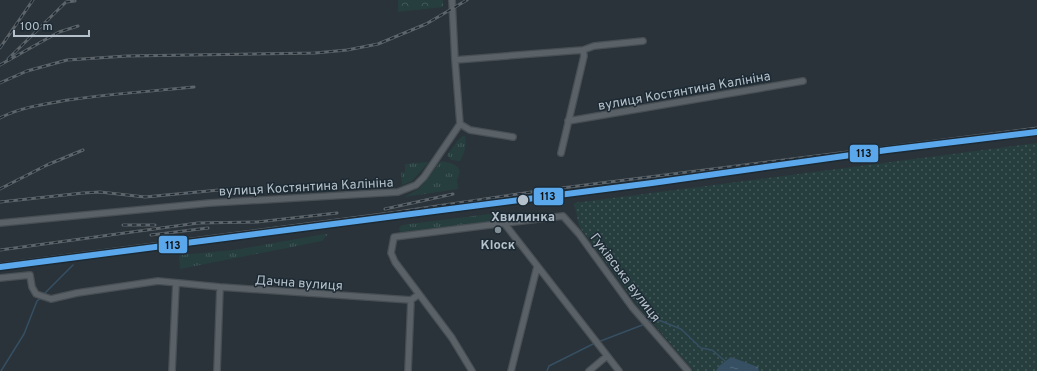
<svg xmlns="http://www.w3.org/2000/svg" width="1037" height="371" font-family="Overpass,sans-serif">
<defs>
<pattern id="grass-tufts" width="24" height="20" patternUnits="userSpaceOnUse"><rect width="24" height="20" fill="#263e3e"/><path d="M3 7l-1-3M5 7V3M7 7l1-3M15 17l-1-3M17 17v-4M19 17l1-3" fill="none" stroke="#435859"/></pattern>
<pattern id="park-crowns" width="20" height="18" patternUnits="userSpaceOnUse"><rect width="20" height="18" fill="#263e3e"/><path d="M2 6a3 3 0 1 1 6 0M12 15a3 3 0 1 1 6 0" fill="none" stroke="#435859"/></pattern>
<pattern id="garden-dots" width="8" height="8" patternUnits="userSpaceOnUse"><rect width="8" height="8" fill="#263e3e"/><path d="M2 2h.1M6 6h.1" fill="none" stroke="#435859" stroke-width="1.8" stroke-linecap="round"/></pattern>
<pattern id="water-ripples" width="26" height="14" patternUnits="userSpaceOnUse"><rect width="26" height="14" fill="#364f63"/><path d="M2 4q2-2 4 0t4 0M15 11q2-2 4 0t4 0" fill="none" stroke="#516778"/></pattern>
</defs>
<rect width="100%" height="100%" fill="#293339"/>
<path fill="url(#grass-tufts)" d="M463 136H465C467 144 465 153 460 161L451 160 447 155 458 140Z
M441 161C450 163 455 162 460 171L457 181 458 189 404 197 419 189Z
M429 162 412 181 402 185 401 172H405V164Z
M489 214 496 215 498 221 400 232 399 228 402 225Z
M325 234H328L322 241 180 269 179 255 234 250Z"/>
<path fill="url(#park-crowns)" d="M398 0H443V7L398 12Z"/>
<path fill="url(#garden-dots)" d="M1037 143V371H694L638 306 579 226 574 203Z"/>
<path fill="url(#water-ripples)" d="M731 357 758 367 759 371H716L719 366Z"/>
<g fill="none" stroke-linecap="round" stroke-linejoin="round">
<path stroke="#364f63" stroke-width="1.5" d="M43 295 73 265
M649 322 656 319 681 329 701 348 712 350 725 361
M598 342 645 324
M1 371 24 334 37 301 41 298
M547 371 549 366 595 343"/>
<defs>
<path id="minor" d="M452 0 455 60
M583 50 594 46 643 41
M568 121 803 81
M460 124 470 130 513 137
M0 223 210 203 398 192 416 185 424 177 460 124 455 60 583 50 584 56 561 153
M504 223 619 371
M0 278 30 275 32 287 36 294 51 299 77 293 158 281 220 287 411 300 418 295
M172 371 176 283
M217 371 220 287
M408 371 411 300
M472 371 452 338 395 262 391 253 394 237 563 216 579 234 632 307 688 371
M511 371 537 267
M589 371 607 356"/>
</defs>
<use href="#minor" stroke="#484f54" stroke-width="8"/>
<use href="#minor" stroke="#5a6167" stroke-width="5.5"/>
<defs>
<path id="rail" d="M0 48 33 0
M8 59 66 2 75 1
M0 65 59 32 78 26
M0 83 27 71 67 60 127 56 315 53 347 50 378 44 426 24 467 0
M0 118C21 107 45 104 68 100 110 94 152 91 194 87
M0 189 47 165 83 150
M0 202 83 193 100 192 145 197 219 190
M385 209 453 194
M123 225H155
M151 235 208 228
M0 250 198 223 257 222 337 213
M0 264 390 213 538 191 1037 128"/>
</defs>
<use href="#rail" stroke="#5e656a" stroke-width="3"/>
<use href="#rail" stroke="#1d2a34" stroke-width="1.5" stroke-dasharray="4.5" stroke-linecap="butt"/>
<defs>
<path id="rail-1" d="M0 267 652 183 887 150 1037 132"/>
</defs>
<use href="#rail-1" stroke="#1d2a34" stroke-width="9"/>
<use href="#rail-1" stroke="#5aa8eb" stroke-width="6"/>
</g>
<circle fill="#b4c0ca" stroke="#1d2a34" stroke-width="1.5" cx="523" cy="200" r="6"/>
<circle fill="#838f97" stroke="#1d2a34" stroke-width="1.5" cx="498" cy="230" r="4"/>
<g text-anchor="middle" stroke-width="3" stroke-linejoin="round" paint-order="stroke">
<g font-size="13" fill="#b4c0ca" stroke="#1d2a34">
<text transform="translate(684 90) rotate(-10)" y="5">вулиця Костянтина Калініна</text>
<text transform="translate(306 186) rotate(-3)" y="5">вулиця Костянтина Калініна</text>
<text transform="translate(626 277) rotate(53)" y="5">Гуківська вулиця</text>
<text transform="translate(299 282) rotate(4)" y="5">Дачна вулиця</text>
</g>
<g font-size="13" font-weight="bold" fill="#b4c0ca" stroke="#1d2a34">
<text x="523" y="221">Хвилинка</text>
</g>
<g font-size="13" font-weight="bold" fill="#b4c0ca" stroke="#1d2a34">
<text x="498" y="249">Кіоск</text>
</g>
</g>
<g stroke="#1d2a34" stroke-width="1.5">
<rect x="849" y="144" width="30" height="19" rx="4" fill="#5aa8eb"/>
<rect x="533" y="187" width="31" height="19" rx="4" fill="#5aa8eb"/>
<rect x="158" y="235" width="30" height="19" rx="4" fill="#5aa8eb"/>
</g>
<g font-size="11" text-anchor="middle" font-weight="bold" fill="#111">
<text x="864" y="157">113</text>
<text x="548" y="200">113</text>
<text x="173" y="249">113</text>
</g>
<path d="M14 30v6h75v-6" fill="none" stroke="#b4c0ca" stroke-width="2"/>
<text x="20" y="30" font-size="12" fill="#b4c0ca" stroke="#1d2a34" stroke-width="3" paint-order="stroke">100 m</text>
</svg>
